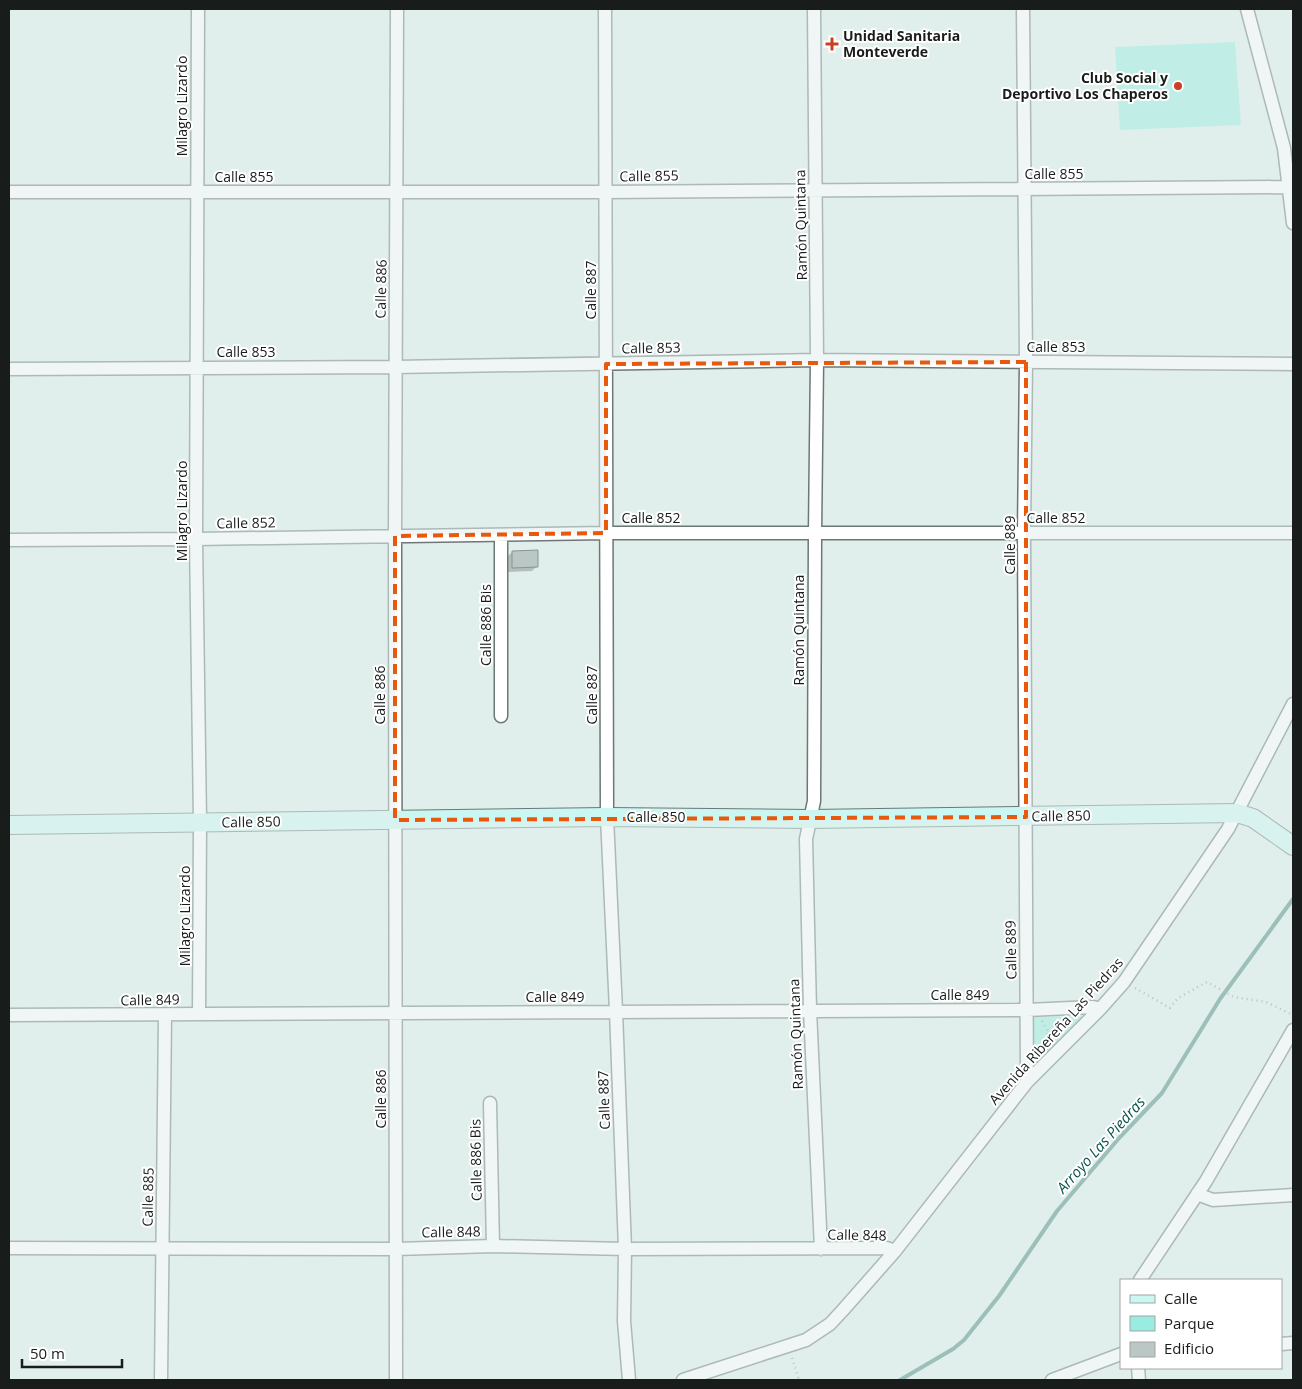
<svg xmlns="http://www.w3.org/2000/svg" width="1302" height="1389" font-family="'Open Sans',sans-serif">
<rect width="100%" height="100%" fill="#e1efec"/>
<path fill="#98ede0" d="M1235 42 1241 125 1120 130 1115 47Z
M1081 1016 1083 1020 1032 1069V1017Z"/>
<path fill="#0003" d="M512 552 537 566 532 571 508 572 507 557Z"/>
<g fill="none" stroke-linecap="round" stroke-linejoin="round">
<path stroke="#48857c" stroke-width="4" d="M900 1380 953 1349 964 1340 999 1296 1057 1211 1120 1137 1162 1093 1220 999 1293 899"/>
</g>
<path fill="#bac7c4" stroke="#889592" d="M538 550V567L512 568V551Z"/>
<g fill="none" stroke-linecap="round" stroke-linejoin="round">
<defs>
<path id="minor" d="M198 9 196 539 200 822 199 1013
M605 9 607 817 616 1011 625 1249 624 1321 629 1380
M814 9 817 360 815 534 814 801 806 839 810 1010 821 1249
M1023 9 1026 362 1024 533 1027 1082
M1247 9 1284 148 1293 223
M9 192H605L1289 187
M9 369 395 367 817 360 1293 364
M9 540 196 539 606 533H1293
M501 716V535
M9 1015 1027 1010 1093 1007 1100 1009
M490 1103 493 1246
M1197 1194 1213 1200 1293 1195
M9 1248 396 1249 493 1246 625 1249 887 1248 895 1251
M1140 1280 1206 1181 1293 1030
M1281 1344 1293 1343
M1138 1368 1139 1380
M161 1380 165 1015
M396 1380 395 536 397 9
M683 1380 806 1340 830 1324 843 1310 895 1251 1027 1082 1100 1009 1124 982 1228 829 1293 704
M1052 1380 1121 1354"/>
<path id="secondary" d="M9 825 607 817 810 819 1237 813 1253 818 1293 846"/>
</defs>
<use href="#minor" stroke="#6c7875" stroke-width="15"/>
<use href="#secondary" stroke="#6c7875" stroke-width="20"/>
<path stroke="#87908e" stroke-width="2.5" stroke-dasharray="1 4" stroke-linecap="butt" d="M1135 988 1170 1008 1178 998 1207 982 1234 997 1266 1002 1293 1015
M1042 1021 1048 1031
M1052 1031 1057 1021
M1046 1044 1048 1031 1058 1035
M792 1358 799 1380"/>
<use href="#minor" stroke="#fff" stroke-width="12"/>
<use href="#secondary" stroke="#cbf7f2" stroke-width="18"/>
</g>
<path d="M0 0H1302V1389H0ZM1026 362V817L395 820V536L606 533V364Z" fill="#e1efec" fill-opacity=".55" fill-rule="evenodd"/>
<path fill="none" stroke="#e8590c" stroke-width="4" stroke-dasharray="10 6" stroke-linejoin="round" d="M1026 362V817L395 820V536L606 533V364Z"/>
<g fill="#cb4024" stroke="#fff" stroke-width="2">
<path d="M829.5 36.5h5v5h5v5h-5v5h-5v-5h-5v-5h5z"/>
<circle cx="1178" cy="86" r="5"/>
</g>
<g text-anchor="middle" stroke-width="4" stroke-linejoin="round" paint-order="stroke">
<g font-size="14" font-weight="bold" fill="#181c1b" stroke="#fff" text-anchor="start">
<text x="843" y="41">Unidad Sanitaria<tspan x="843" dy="16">Monteverde</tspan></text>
<text x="1168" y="83" text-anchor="end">Club Social y<tspan x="1168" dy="16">Deportivo Los Chaperos</tspan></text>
</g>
<g font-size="14" fill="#181c1b" stroke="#fff">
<text transform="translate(182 106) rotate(-90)" y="5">Milagro Lizardo</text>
<text x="1054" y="179">Calle 855</text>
<text transform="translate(649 176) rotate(-1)" y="5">Calle 855</text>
<text x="244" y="182">Calle 855</text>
<text transform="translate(801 225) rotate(-91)" y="5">Ramón Quintana</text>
<text transform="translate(381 289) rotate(-89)" y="5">Calle 886</text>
<text transform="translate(591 290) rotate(-90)" y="5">Calle 887</text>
<text x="1056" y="352">Calle 853</text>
<text transform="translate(651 348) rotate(-1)" y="5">Calle 853</text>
<text x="246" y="357">Calle 853</text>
<text transform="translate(182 511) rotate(-90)" y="5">Milagro Lizardo</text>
<text x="651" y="523">Calle 852</text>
<text x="1056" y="523">Calle 852</text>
<text transform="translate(246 523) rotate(-1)" y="5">Calle 852</text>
<text transform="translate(1010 545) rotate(-90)" y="5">Calle 889</text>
<text transform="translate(486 625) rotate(-90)" y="5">Calle 886 Bis</text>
<text transform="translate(799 630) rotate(-90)" y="5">Ramón Quintana</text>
<text transform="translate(380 695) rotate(-90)" y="5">Calle 886</text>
<text transform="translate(592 695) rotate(-90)" y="5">Calle 887</text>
<text transform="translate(1061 816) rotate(-1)" y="5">Calle 850</text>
<text x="656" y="822">Calle 850</text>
<text transform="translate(251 822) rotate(-1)" y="5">Calle 850</text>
<text transform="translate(185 916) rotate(-90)" y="5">Milagro Lizardo</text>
<text transform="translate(1011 950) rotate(-91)" y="5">Calle 889</text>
<text x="960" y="1000">Calle 849</text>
<text x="555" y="1002">Calle 849</text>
<text transform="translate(150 1000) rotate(-1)" y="5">Calle 849</text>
<text transform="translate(1056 1031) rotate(-48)" y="5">Avenida Ribereña Las Piedras</text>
<text transform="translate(796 1034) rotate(-92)" y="5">Ramón Quintana</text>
<text transform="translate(381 1099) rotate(-90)" y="5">Calle 886</text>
<text transform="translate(604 1100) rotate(-92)" y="5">Calle 887</text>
<text transform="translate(476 1160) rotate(-91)" y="5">Calle 886 Bis</text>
<text transform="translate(148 1197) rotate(-89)" y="5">Calle 885</text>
<text transform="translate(451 1232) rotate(-1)" y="5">Calle 848</text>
<text transform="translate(857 1235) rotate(1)" y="5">Calle 848</text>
</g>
<g font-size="15" font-style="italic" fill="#0a564e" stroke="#fff">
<text transform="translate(1101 1145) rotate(-48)" y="5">Arroyo Las Piedras</text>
</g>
</g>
<rect width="1302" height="1389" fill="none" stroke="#181c1b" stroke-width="20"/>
<rect x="1120" y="1279" width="162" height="90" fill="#ffffff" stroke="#a3a4a4"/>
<rect x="1130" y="1295" width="25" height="8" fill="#cbf7f2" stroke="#a3a4a4"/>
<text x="1164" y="1304" font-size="15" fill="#181c1b">Calle</text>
<rect x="1130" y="1316" width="25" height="15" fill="#98ede0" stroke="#a3a4a4"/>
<text x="1164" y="1329" font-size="15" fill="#181c1b">Parque</text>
<rect x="1130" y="1342" width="25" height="15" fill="#bac7c4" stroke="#a3a4a4"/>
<text x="1164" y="1354" font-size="15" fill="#181c1b">Edificio</text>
<path d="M22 1359v8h100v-8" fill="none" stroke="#181c1b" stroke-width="2.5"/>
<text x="30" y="1359" font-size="15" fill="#181c1b" stroke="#ffffff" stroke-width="4" paint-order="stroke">50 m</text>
</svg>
